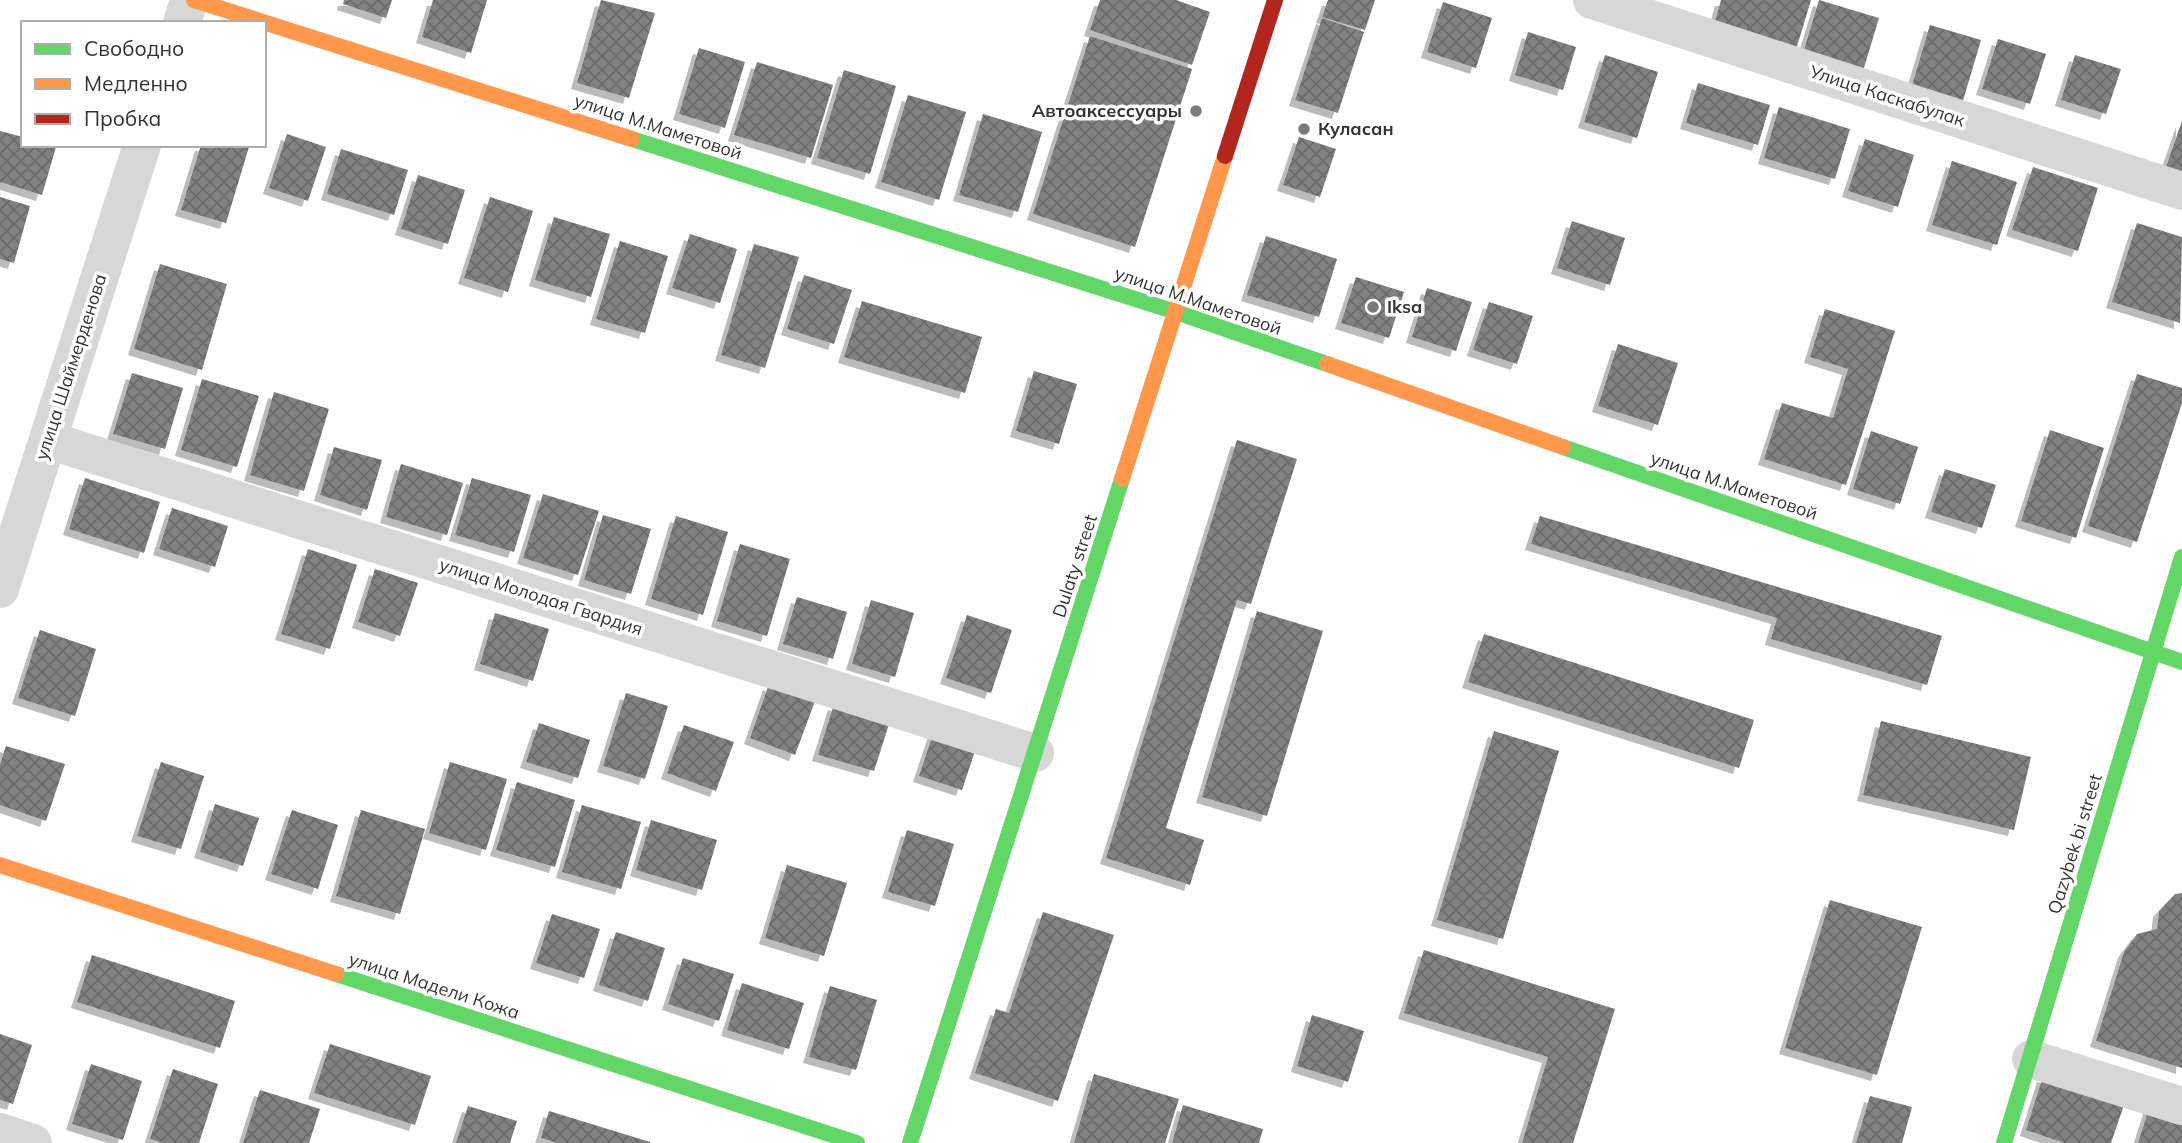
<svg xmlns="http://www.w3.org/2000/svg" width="2182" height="1143" font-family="Mulish,sans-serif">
<defs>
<pattern id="building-cross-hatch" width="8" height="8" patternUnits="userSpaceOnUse" patternTransform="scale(1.75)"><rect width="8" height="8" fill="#818181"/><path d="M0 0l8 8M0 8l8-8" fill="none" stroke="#6a6a6a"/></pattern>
<filter id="shadow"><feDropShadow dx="-6" dy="6" stdDeviation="0" flood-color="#0004"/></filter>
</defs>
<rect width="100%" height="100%" fill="#fff"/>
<path fill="url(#building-cross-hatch)" filter="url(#shadow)" d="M344 0H392L386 18 343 4Z
M433 0H487L471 53 422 37Z
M601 0 655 13 629 98 577 83Z
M1100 0H1176L1210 12 1192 65 1090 30Z
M1328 0H1375L1365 30 1322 17Z
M1721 0H1811L1795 53 1713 28Z
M1819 0 1879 18 1863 71 1803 53Z
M1443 2 1492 18 1476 68 1427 52Z
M1322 18 1364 32 1338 113 1295 100Z
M1930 25 1981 40 1962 104 1911 89Z
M1528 32 1576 47 1563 90 1515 75Z
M1090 36 1192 69 1135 247 1033 214Z
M1998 39 2046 54 2030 104 1982 89Z
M699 48 745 62 725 128 679 114Z
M1605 55 1658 72 1637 138 1584 122Z
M2075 55 2121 69 2106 114 2061 100Z
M757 62 833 85 811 158 734 135Z
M844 70 896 86 870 174 817 158Z
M1698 83 1770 105 1758 145 1686 123Z
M908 95 966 112 939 200 881 182Z
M1779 107 1850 129 1835 179 1764 158Z
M983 114 1042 132 1018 212 959 195Z
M2182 121V172L2166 167Z
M0 131 23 137V145L56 147 42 195 0 182Z
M287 134 326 147 308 201 269 188Z
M1299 137 1336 149 1320 197 1283 185Z
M1865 139 1914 155 1898 207 1848 191Z
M201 145 249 147 226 223 181 210Z
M341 149 408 170 394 215 327 194Z
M1952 161 2017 182 1997 245 1932 225Z
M2033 167 2098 188 2078 251 2012 230Z
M418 175 465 190 448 244 401 229Z
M0 197 30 206 14 263 0 259Z
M490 197 533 211 508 292 464 278Z
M554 217 610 234 591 297 535 280Z
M1572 221 1625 238 1610 285 1557 268Z
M2137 223 2182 237 2180 323 2112 302Z
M690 234 737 249 720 303 672 288Z
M1266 236 1337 259 1319 317 1247 295Z
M620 241 668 256 645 333 596 319Z
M754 244 799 257 765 368 721 355Z
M160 264 227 284 202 370 134 349Z
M804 275 852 290 834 344 787 329Z
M1356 277 1404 292 1389 338 1341 323Z
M1427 288 1472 302 1456 351 1412 337Z
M862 301 982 337 965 393 844 357Z
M1489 302 1533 316 1517 364 1473 350Z
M1825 309 1895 331 1846 485 1764 459 1782 403 1833 418 1848 369 1810 357Z
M1618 344 1678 363 1658 425 1598 406Z
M1034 371 1077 384 1059 444 1016 431Z
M132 373 183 388 165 449 113 434Z
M2137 374 2182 388V403L2137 542 2088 526Z
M202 379 259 396 237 467 181 450Z
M274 392 329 409 304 491 250 475Z
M2050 430 2104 448 2076 538 2021 521Z
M1871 431 1918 447 1900 504 1853 489Z
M1237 440 1297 459 1251 604 1237 600 1166 828 1204 840 1190 885 1106 858Z
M334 447 382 460 367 510 320 495Z
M401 464 463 483 447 535 386 517Z
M1945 469 1996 485 1982 528 1931 512Z
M85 478 160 502 144 553 69 529Z
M472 478 531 495 514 552 455 535Z
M543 494 599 511 578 575 523 558Z
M172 508 228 526 215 567 159 549Z
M603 515 651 529 631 594 584 580Z
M676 516 728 532 703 615 651 599Z
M1540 516 1942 636 1927 685 1771 639 1777 618 1531 544Z
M740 544 790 559 767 636 717 621Z
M308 549 357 565 330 649 281 634Z
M375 569 418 583 400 636 358 622Z
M797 597 847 612 833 659 783 644Z
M871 600 914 613 895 677 852 664Z
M1257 611 1323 631 1267 816 1202 797Z
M495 613 549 629 533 681 480 664Z
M967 615 1012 630 991 693 946 678Z
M40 630 96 649 75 716 18 698Z
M1484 634 1754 720 1739 768 1468 682Z
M769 684 815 701 795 755 750 738Z
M626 693 668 706 645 779 603 766Z
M834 704 890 721 874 771 818 755Z
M1881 721 2031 757 2014 830 1863 795Z
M539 723 590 740 578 778 526 762Z
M684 725 734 742 716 791 667 773Z
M934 731 977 745 962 790 919 776Z
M1494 731 1559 751 1503 939 1437 920Z
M6 746 65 764 46 821 0 805V764Z
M161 762 204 776 181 849 137 836Z
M450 762 507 779 486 850 429 833Z
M517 782 575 800 555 867 496 850Z
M215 804 259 818 243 866 200 852Z
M582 805 641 822 621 889 562 872Z
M292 810 338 825 318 889 271 874Z
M361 810 425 829 400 914 336 896Z
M651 820 717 840 702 890 636 870Z
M907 830 954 844 935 906 888 892Z
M787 865 847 883 824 956 765 938Z
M2182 893V1068L2096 1041 2124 952 2137 934 2157 929 2159 911 2175 894Z
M1830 900 1922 927 1877 1075 1785 1048Z
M1043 912 1114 935 1058 1101 975 1073 996 1009 1009 1013Z
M552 914 600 929 584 978 536 963Z
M616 932 665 948 648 1001 599 985Z
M1424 950 1615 1009 1573 1143H1522L1548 1057 1404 1013Z
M92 955 235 1001 220 1048 77 1002Z
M683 958 734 974 719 1021 668 1004Z
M742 983 804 1003 789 1049 727 1030Z
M830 986 877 1000 856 1070 809 1057Z
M1312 1015 1364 1031 1348 1082 1297 1066Z
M0 1034 32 1045 13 1104 0 1100Z
M330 1044 431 1076 415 1125 314 1093Z
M91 1064 142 1081 123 1140 72 1124Z
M173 1069 218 1084 199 1143H163L150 1139Z
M1094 1074 1179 1099 1165 1143H1074Z
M2043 1076 2125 1102 2111 1143H2064L2026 1130Z
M260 1090 320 1109 309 1143H243Z
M1870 1096 1912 1107 1902 1143H1856Z
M2151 1102 2182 1112V1143H2138Z
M1183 1105 1263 1129 1259 1143H1172Z
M468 1106 517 1121 510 1143H456Z
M549 1111 650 1142V1143H557L541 1138Z"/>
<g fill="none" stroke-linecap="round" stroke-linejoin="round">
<path stroke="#d7d7d7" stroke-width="38" d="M1592 0 2182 191
M182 23 189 0
M48 440 1035 753
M0 589 142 145
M2031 1059 2182 1106
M0 1132 33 1143"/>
<path stroke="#63d668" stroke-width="16" d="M632 139 1176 312 1327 364
M1563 447 2182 662
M336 974 857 1143
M910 1143 1122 479
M2004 1143 2182 557"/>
<path stroke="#ff974d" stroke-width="16" d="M194 0 632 139
M1327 364 1563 447
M1122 479 1225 156
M0 865 336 974"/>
<path stroke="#b3261e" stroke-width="16" d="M1225 156 1275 0"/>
</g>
<g fill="#7a7a7a" stroke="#fff" stroke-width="2.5">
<circle cx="1196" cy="111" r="7"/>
<circle cx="1304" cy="129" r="7"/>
<circle cx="1373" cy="307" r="7"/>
</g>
<g text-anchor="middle" stroke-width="7" stroke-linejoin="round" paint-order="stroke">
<g font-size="18" fill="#333" stroke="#fff">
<text transform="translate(1887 96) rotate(18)" y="6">Улица Каскабулак</text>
<text transform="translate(658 127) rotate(18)" y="6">улица М.Маметовой</text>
<text transform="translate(1198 301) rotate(19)" y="6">улица М.Маметовой</text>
<text transform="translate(71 367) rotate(-72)" y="6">улица Шаймерденова</text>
<text transform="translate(1734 486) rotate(19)" y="6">улица М.Маметовой</text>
<text transform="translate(1075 566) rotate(-72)" y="6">Dulaty street</text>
<text transform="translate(541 597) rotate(18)" y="6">улица Молодая Гвардия</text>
<text transform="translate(2075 844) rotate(-73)" y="6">Qazybek bi street</text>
<text transform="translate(434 986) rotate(18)" y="6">улица Мадели Кожа</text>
</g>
<g font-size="18" font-weight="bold" fill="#333" stroke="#fff" text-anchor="start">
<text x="1182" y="117" text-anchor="end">Автоаксессуары</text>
<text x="1318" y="135">Куласан</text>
<text x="1387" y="313">Iksa</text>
</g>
</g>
<rect x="21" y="21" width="245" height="126" fill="#ffffff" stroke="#adadad" stroke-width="2"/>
<rect x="35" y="44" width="35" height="10" fill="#63d668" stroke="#adadad" stroke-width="2"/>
<text x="84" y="56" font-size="21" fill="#333333">Свободно</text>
<rect x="35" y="79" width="35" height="10" fill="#ff974d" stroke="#adadad" stroke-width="2"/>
<text x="84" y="91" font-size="21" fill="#333333">Медленно</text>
<rect x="35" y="114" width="35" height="10" fill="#b3261e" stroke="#adadad" stroke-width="2"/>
<text x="84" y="126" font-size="21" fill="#333333">Пробка</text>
</svg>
